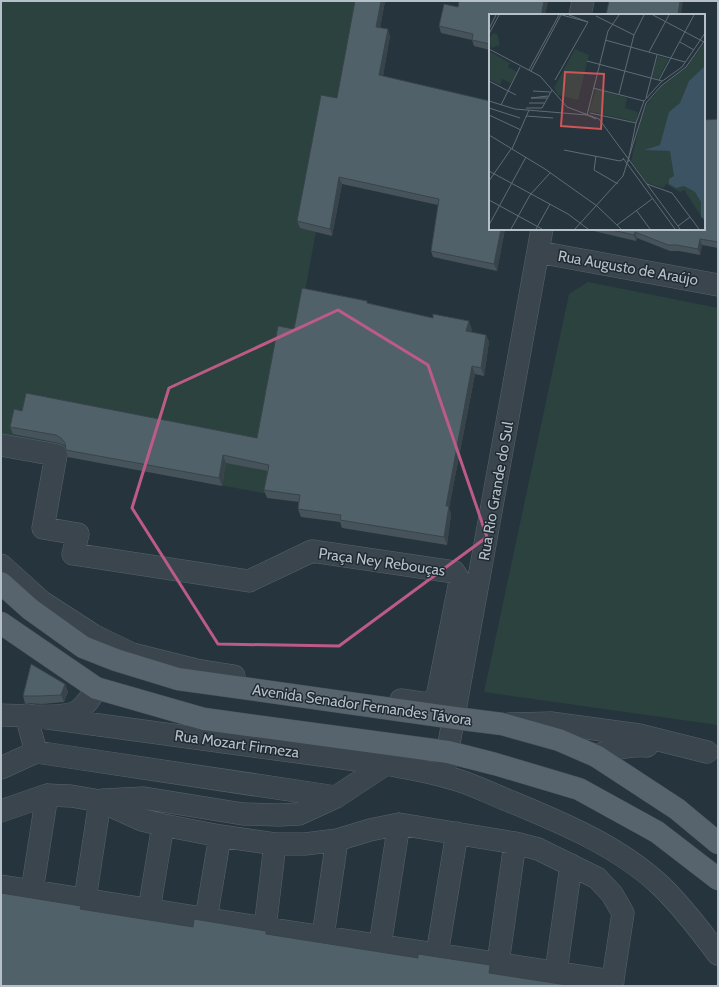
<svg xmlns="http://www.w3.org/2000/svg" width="719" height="987" font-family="Cabin,sans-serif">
<rect width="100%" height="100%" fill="#26343d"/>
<path fill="#2b423f" d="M1 1H358L268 494 1 445Z
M588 282 718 308V725L484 692 569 294Z"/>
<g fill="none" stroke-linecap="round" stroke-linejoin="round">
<defs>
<path id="minor" d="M580 15 583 1
M538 252 718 285
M1 445 56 455 43 528 78 534 73 554 249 581 312 551 454 572 460 581 437 697 428 704 401 700
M1 565 42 602 93 635 132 654 196 670 234 676
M1 715C19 715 66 720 79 710 87 704 92 696 96 688
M26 715 386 764 392 763
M26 715 36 752
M509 724 551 723 639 735 707 752
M596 756C615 748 627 745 647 746
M1 768 36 752 336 797
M444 771 542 229
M103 800 144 798 243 814 279 815 299 814 336 797 386 764C408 768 431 772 454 779 472 784 489 793 507 800 560 822 617 845 660 885 681 905 700 930 718 954
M1 811 47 795 71 796 100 801 142 820 163 825 220 836 275 844H305L337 840 370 830 399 824 515 843 538 849 597 878 612 894 623 913 612 986
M1 886 265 928 613 981
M32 891 47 795
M85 899 100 801
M149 910 163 825
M206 919 220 836
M265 928 275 844
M323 936 337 840
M380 945 399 824
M437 954 457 833
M498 963 515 843
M556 972 571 865"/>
<path id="major" d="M1 583 30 609 83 647 116 660 178 679 455 718 502 724 559 740 596 756 677 809 718 843
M1 623 96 688 204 719 448 752 495 764 579 789 657 832 718 879"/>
</defs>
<use href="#minor" stroke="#58636b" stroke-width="23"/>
<use href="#major" stroke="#465159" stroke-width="23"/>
<use href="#minor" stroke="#3a454d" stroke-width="22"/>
<use href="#major" stroke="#58646d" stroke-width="22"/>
</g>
<path fill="#46535b" d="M355 1H385L380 27 390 36 383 76 490 229H505L497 271 433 257 431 251 438 205 342 184 332 236 300 228 297 221 337 98Z
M548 1 545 15H490V50L474 46 472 40 441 33 439 26 458 7Z
M718 119V248L702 245 700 255 679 251H670L637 238 636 241 585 229H704Z
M368 303 472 329 471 332 486 335 489 342 484 376 475 374 449 508 451 514 447 545 342 528 340 522 301 517 298 509 299 502 267 498 264 490 268 471 226 463 222 486 68 457 65 447 64 445 59 443 13 434 10 427 22 411 257 438 294 329Z
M65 684 68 692 64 702 42 704 25 703 23 696Z"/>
<path fill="#39444a" d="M381 1H385L379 34 376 27Z
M544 1H548L545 15H542V11Z
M680 1H683L681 15H678Z
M388 29 390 36 382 82 379 75Z
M339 177 342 184 332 236 330 229Z
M501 229H505L497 271 494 264Z
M635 232 637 238 636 241 634 235Z
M700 239 702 245 700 255 698 249Z
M469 321 472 329 469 339 466 331Z
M486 335 489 342 484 376 481 368Z
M472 366 475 374 449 508 451 514 447 545 444 537 446 506Z
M223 455 226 463 222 486 219 478Z
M65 684 68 692 64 702 61 695Z
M490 965 494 976 489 973Z"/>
<path fill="#51616a" stroke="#39444a" d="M355 1H381L376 27 388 29 379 75 490 101V229H501L494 264 431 251 439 199 339 177 330 229 297 221 321 95 337 98Z
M459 1H544L542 11V15H490V44L472 40 473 34 439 26 444 4 458 7Z
M609 1H680L678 15H606Z
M718 119V242L700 239 698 249 677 245H668L635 232 634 235 608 229H704V120Z
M302 288 367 301V303L433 318V314L469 321 466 331 486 335 481 368 472 366 446 506H449L444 537 340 520 341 515 298 509 300 495 264 490 269 465 223 455 219 478 66 450 65 443 61 438 56 435 10 427 14 409 22 411 26 393 257 438 278 326 294 329Z
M31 664 65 684 61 695 39 696H23Z
M1 893 81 906 80 909 193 927 194 919 266 931V934L418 958V954L490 965 489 973 573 986H1Z"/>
<path fill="none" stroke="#bd5b87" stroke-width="3" stroke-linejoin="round" d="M338 310 428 365 487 537 339 646 218 644 132 508 169 388Z"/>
<g text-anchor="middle" stroke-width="3" stroke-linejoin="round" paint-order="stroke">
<g font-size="15" fill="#b6c0c8" stroke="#1f2a32">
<text transform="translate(628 268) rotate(10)" y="5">Rua Augusto de Araújo</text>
<text transform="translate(496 491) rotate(-80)" y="5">Rua Rio Grande do Sul</text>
<text transform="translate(382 562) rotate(8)" y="5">Praça Ney Rebouças</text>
<text transform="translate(362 705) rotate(8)" y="5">Avenida Senador Fernandes Távora</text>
<text transform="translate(237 744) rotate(8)" y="5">Rua Mozart Firmeza</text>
</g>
</g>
<g transform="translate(489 14)">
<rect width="216" height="216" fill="#26343d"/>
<path d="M4 19 8 20 11 31 2 34 0 25ZM216 28V208L195 176 191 178 177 170 175 174 158 169 142 147 151 109 158 90 172 73 197 54ZM86 35 100 41 89 86 69 81 65 74ZM0 37 21 49 19 53 28 58 22 69 13 65 11 71 0 65ZM169 42 180 45 169 65 163 63ZM107 75 138 84 136 94 149 98 147 108 100 97Z" fill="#2b423f"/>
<path d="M216 52V204L215 205 212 203V188L206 178 195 172 187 174 180 170V165L185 162 181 137 155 136 171 131 180 98 191 89 200 67Z" fill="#3b5363"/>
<path fill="none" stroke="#606c75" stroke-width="1" d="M73 1 99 8 80 1M164 1 215 28M107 2 145 21M0 15 7 1M0 20 10 1M116 26 196 48M191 28 205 36M0 35 51 62 78 93 110 105 191 215M160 38 180 1M98 47 173 67M40 56 70 1M42 57 72 1M66 66 99 8M170 66 205 1M0 67 27 81M104 74 155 87M44 77 61 78M130 80 145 21 155 1M58 84H42L59 82M157 84 168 41M0 87 26 95 98 101 119 17 130 1M40 89H55M12 91 31 53M0 94 31 104M37 94H53L63 76M101 99 147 109M96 100 107 105M0 101 32 116M37 102 64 104M0 121 56 155 108 192 132 215M23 135 40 96M75 136 131 147 135 145M107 142 105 156 129 170M134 144 186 215M139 148 147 109 155 87 172 68 193 53 216 19M0 157 79 200 99 215M0 167 22 135M158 170 183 179 210 215M0 186 53 215M147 196 161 215M0 211 37 143M128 211 163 185M189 212 201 203M22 215 41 181 61 159M47 215 61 190M86 215 134 162 157 89 172 72 197 53 216 26"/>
<path fill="#cc5658" fill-opacity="0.15" stroke="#cc5658" stroke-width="2" d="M76 58 115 60 112 115 72 112Z"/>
<rect width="216" height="216" fill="none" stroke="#b6c0c8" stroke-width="2"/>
</g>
<rect width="719" height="987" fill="none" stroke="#b6c0c8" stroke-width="4"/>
</svg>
